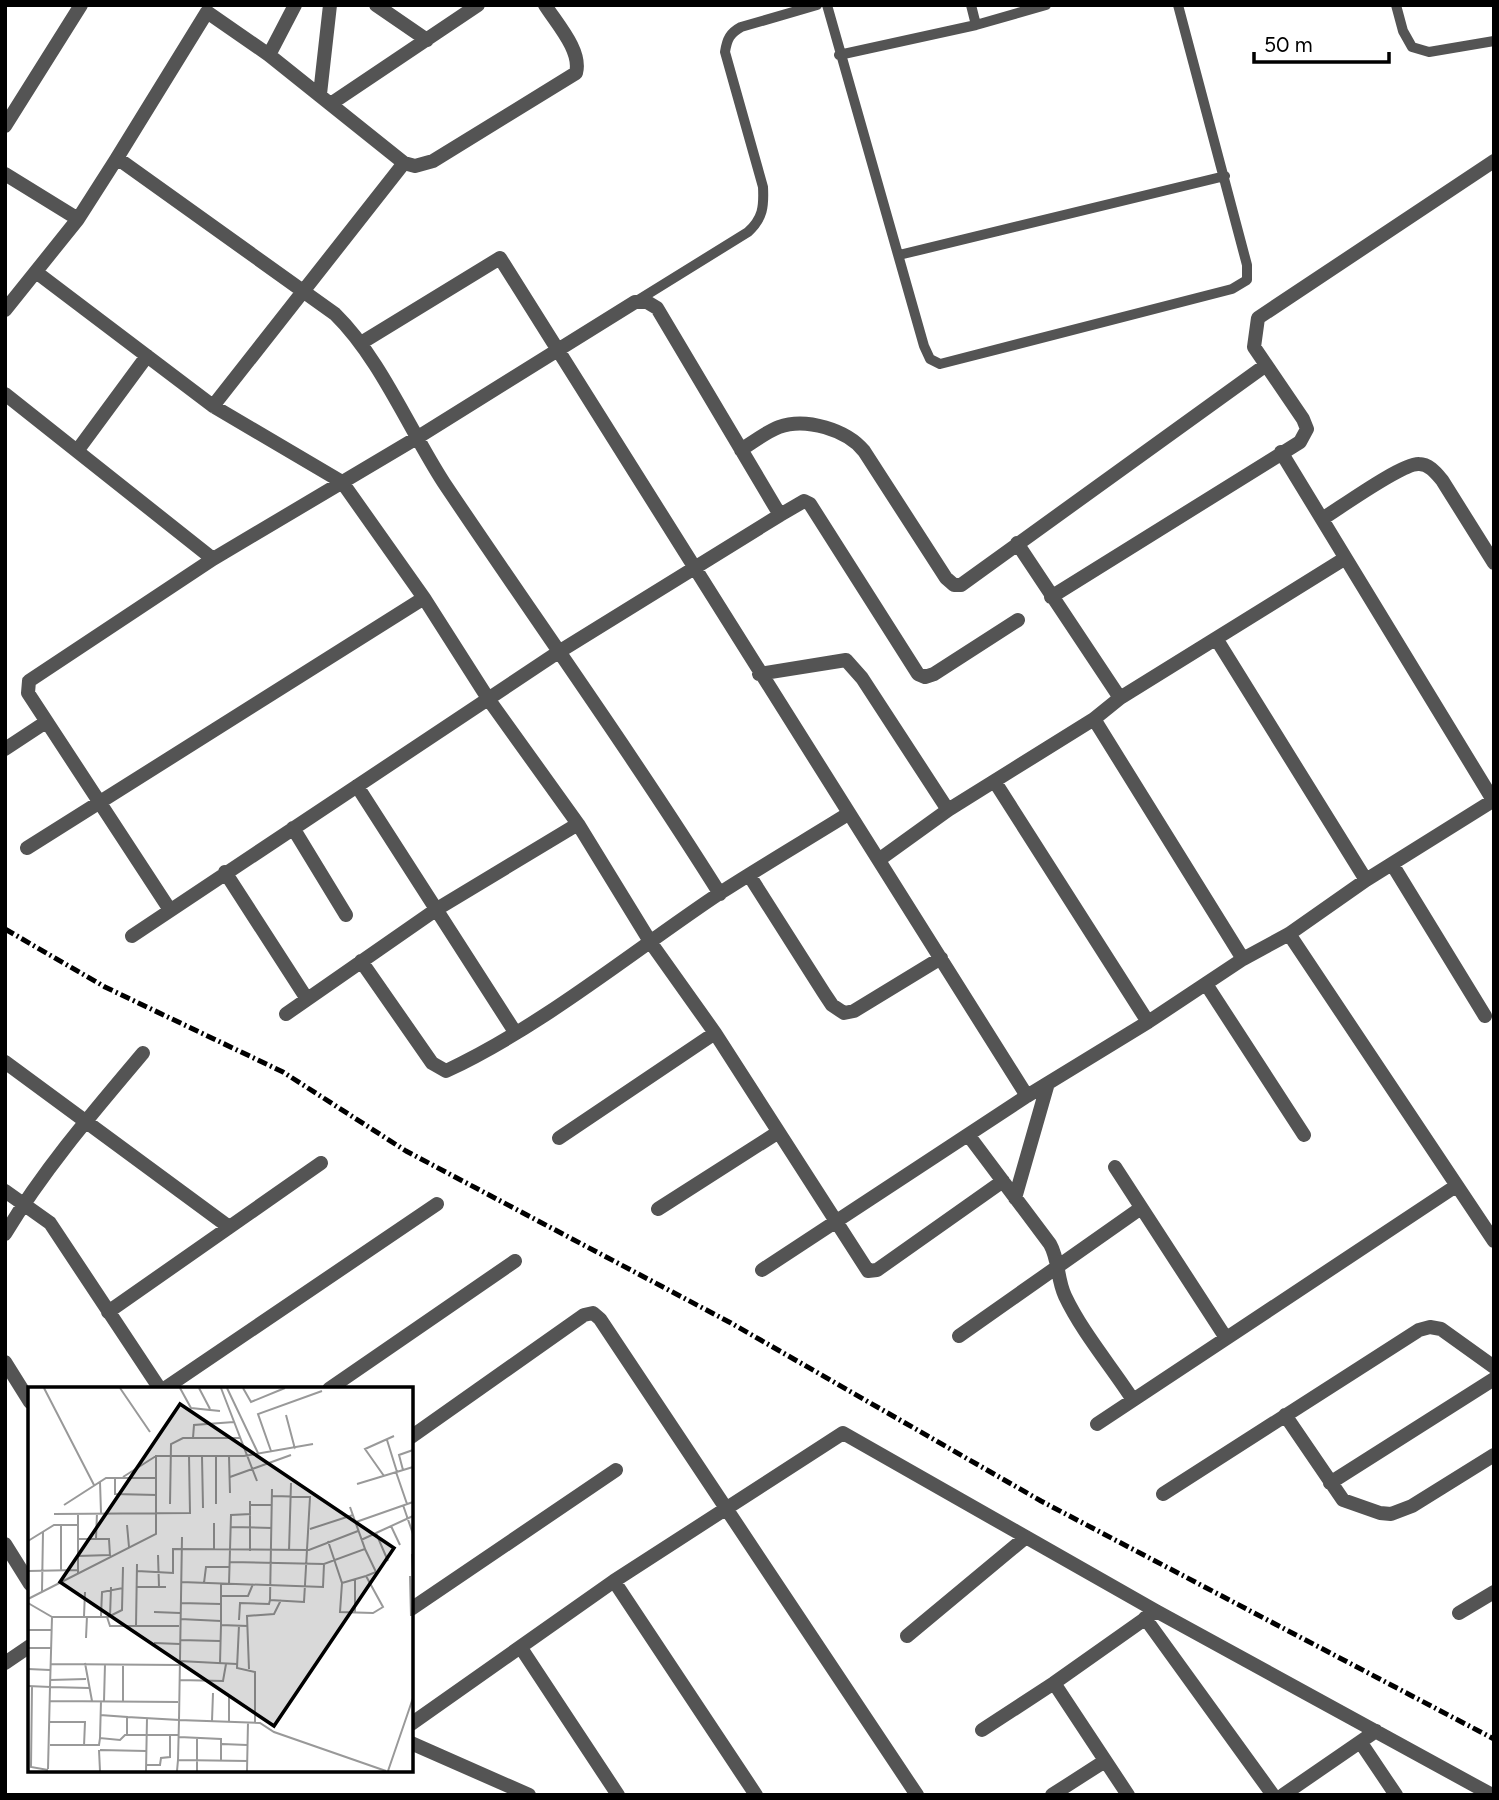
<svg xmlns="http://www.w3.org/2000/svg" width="1499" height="1800" font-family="Figtree,sans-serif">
<rect width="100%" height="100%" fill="#fff"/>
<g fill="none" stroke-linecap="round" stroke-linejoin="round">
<path stroke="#545454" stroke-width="10" d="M827 5 924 346 930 359 940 364 1232 289 1247 280V265L1178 5
M971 5 976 25
M1396 5 1403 31 1412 47 1429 52 1494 41
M839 55 976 25 1046 5
M899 255 1225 176
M635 302 748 232C763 218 764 207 763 187L725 52C727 39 730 33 741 27L817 5"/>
<path stroke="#545454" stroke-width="14" d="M376 5 427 40
M320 94 330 5
M332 103 478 5
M5 126 81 5
M117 158 207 12 269 55
M404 163 415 166 433 161 576 73C582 51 557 24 545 5
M5 174 78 219
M36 272 213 406 342 482 424 598 489 700 578 824 651 943 715 1033 868 1271 877 1270 1003 1181
M5 310 78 219 117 158 335 314C380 358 409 429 444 483 536 620 632 754 720 894
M361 343 500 258 1027 1096
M5 394 213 559
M213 406 404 163 269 55 295 5
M741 450C753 442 766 432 779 427 806 417 847 430 864 451L946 578 954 585H961L1266 365
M77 451 147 356
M1281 452 1493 800
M780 515 804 501 810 504 918 674 925 677 934 674 1018 620
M1322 519C1340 508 1402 463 1419 464 1429 464 1436 473 1442 480L1494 563
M1051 597 1300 442 1307 429 1303 419 1254 347 1258 318 1494 161
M1217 640 1366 880
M759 674 846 660 862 678 948 810
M1120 698 1344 559
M1094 719 1243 959
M5 749 46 722
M995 782 1148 1022
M357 786 515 1032
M293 828 346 915
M27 848 424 598
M880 859 948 810 1094 719 1120 698 1017 543
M1392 864 1485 1016
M225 872 307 999
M749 875 824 993 832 1005 844 1013 854 1011 941 958
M1289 934 1494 1241
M132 936 557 653 780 515 657 308 647 302H635L415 439 213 559 29 681 28 693 170 910
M361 961 432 1063 446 1071C541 1027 633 951 720 893 762 866 806 840 848 814
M1206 984 1304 1135
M286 1014 437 909 578 824
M5 1062 229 1227
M969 1136 1050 1244C1059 1260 1057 1279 1065 1296 1082 1332 1111 1366 1133 1400
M559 1138 715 1033
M1115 1167 1226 1338
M5 1191 50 1223 160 1389
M1015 1198 1048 1083
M658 1209 777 1133
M5 1234C44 1169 94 1111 143 1053
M762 1270 1027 1096 1148 1022 1243 959 1289 934 1366 880 1494 800
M108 1312 321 1163
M959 1336 1141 1208
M5 1362 30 1402
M164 1389 437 1204
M329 1389 515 1261
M1285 1415 1343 1500 1380 1513 1391 1514 1412 1506 1494 1455
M1097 1424 1456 1186
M411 1437 584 1315 593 1313 600 1319 917 1795
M1330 1483 1494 1379
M1163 1494 1419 1330 1430 1327 1441 1329 1494 1367
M5 1544 30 1584
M614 1581 756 1795
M411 1609 616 1470
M1459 1613 1494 1592
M1145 1618 1273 1795
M907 1636 1026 1537
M521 1648 618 1795
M5 1663 30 1646
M411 1724 614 1581 843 1433 1156 1611 1492 1795
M982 1730 1054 1683
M411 1743 529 1795
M1361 1743 1396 1795
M1052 1795 1105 1761
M1128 1795 1054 1683 1156 1611
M1283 1795 1376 1731"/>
<path stroke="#000" stroke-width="5" stroke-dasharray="10 3.5 2 3.5" stroke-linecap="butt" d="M5 929 105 987 283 1072 406 1151 731 1323 1041 1501 1494 1739"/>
</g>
<g transform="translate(28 1387)">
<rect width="385" height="385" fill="#fff"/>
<path fill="none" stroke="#999" stroke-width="2" d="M16 1 66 98M92 1 122 45M152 1 163 21 192 24M171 1 182 22M193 1 229 94M199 1 230 66M215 1 223 15 257 1M258 28 267 62M165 51 166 38 206 35M359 53 369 85M243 64 230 27 294 4M174 69 175 121M188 69V117M201 69 202 106M375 83 371 68 385 63M368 85 379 117M356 89 337 62 366 49M95 90 128 69M202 90 263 68M87 91V107L129 108M72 95 73 126M329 97 385 80M244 102 242 213 276 215 282 110 244 109M142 117 143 57 155 51H213M36 118 78 91H128M222 118H244M375 118 385 147M26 127 162 126 161 68M328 135 385 115M186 136V163M99 138 101 160M363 139 372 158M202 140 244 141M282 142 325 128M348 146 385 129M154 150 151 333 232 336 246 345 358 384M68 151 69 126M50 152H81L82 169M333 153 348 146 360 174M0 154 26 138H50M300 154 314 196 338 189 355 220 345 226 312 225 314 196M337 162 348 185 338 189M222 164V114M261 164 263 96M384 167 385 189M130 168 131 200M50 169 82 168M202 175 296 177 337 162 322 120M33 183V137M0 184 50 183M109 184 146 186M50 186V126M145 186V162L281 163 330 144M382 189 383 229M153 195 295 200 296 177M176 196 178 180H202M193 197V238L220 239M201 197 203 128 223 127M109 200H138M14 204 15 145M194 209H220L225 197M0 212 128 147V69H216L285 57M0 216 24 230 22 300 0 299M152 216 193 217M126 225 152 226M327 226V192M56 229 57 205M73 229 74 205 95 201M24 230H79L82 239H151M80 230 94 223 95 180M82 230 83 200M152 232 193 234M211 233 212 216 241 217 242 213M211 238 209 281 227 285V335M108 239 109 177M0 243H23M58 251 59 229M152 253 192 254M126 256 152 257M0 261H23M151 274 209 277M57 276 64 314M192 276 193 238M23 277 151 278M95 277V314M0 282 22 283M221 282 219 229 246 227 253 213M22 293 58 292M151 293 195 294 198 277M4 299 3 380 20 383M201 310V334M22 314 150 315M76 314 77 277M72 328 99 330V348M99 330 151 333 150 373M184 334 185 306M22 335H57L56 359M151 350 193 352V374M72 351 73 314M194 357 219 358M22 358H71L72 351 92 353 97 348H151M71 363 72 384M72 363 118 364M118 378H132L133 371 142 370V348M20 382 22 300 61 301M118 384 119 331M149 384 150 373 220 374M169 384V350M219 384 220 335M360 384 385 311"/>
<path fill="#000" fill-opacity="0.15" stroke="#000" stroke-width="3.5" d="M152 17 366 161 246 339 32 195Z"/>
<rect width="385" height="385" fill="none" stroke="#000" stroke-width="3.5"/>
</g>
<rect width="1499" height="1800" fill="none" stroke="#000000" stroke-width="14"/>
<path d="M1254 52v10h135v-10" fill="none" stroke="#000000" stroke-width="3.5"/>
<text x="1264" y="52" font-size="21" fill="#000000" stroke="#ffffff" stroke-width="5" paint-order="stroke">50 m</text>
</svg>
